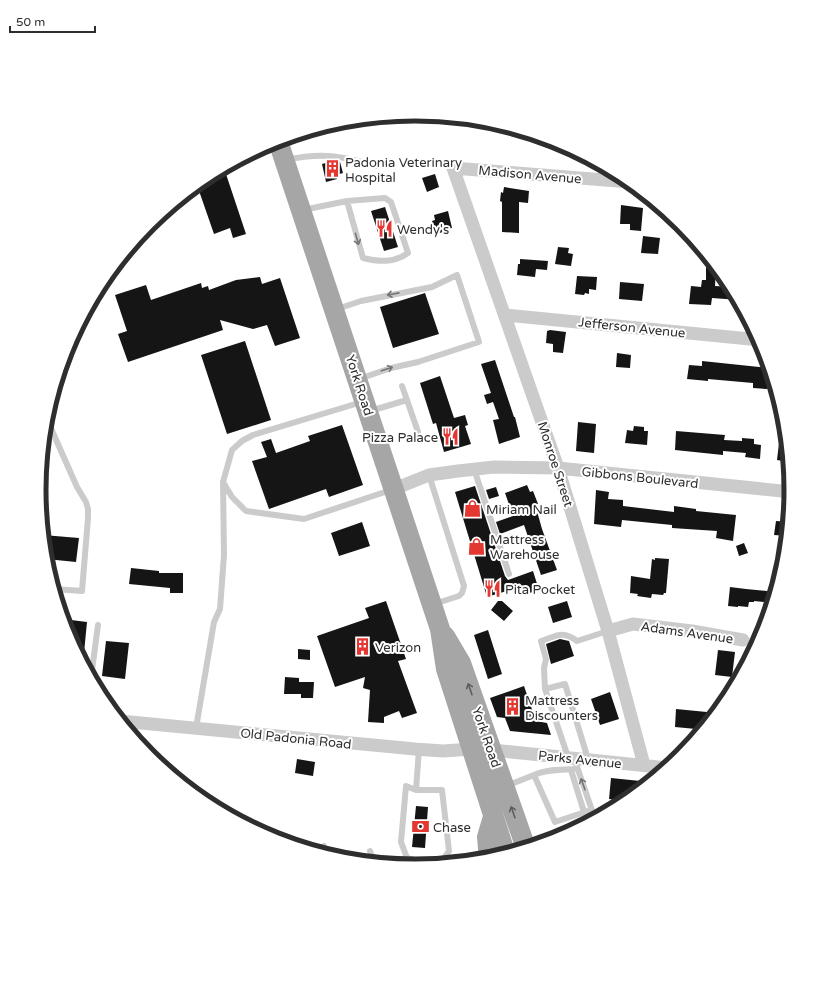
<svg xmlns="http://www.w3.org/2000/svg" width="831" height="981" font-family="'Varela Round',sans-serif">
<rect width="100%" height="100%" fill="#fff"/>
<path fill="#151515" d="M333 161 340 162 343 173 336 175 337 179 326 182 322 164Z
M224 168 246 234 233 238 230 228 214 234 197 185 207 177Z
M435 174 439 187 427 192 422 178Z
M504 187 529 191 528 203 519 202V233L502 232V202L500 201 501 192 503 193Z
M621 205 643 208 641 231 630 230V224H620Z
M385 207 398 247 384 251 371 211Z
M448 211 452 228 446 229 447 232 438 233V230L435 231 432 221 435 220 434 215Z
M643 236 660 238 658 254 641 253Z
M558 247 569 248 568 253 573 254 571 266 555 264Z
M520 259 548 261 547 270 536 269 535 277 517 275 518 264H520Z
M706 265 716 267 715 286 732 287 739 300 712 298 711 305 689 304 691 286 701 287 702 280H706Z
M577 276 597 277 596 290 589 289V294L585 293 584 295 575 294Z
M260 277 262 284 280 278 300 338 275 346 267 325 253 329 220 320 223 330 128 362 118 334 127 331 115 295 146 285 151 300 201 283 202 288 208 286 209 290 236 280Z
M620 282 644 284 642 301 619 299Z
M425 293 439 334 393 348 380 307Z
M550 330 566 332 563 353 553 352V344L546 343 547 331Z
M245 341 271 420 227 434 201 355Z
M617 353 631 355 630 368 616 367Z
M495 360 514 417H515L520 437 499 444 493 420 499 419 493 402 487 404 484 395 491 393 481 364Z
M702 361 769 368 767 389 753 388V383L708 379V381L687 379 689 365 702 366Z
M440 376 454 418 465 415 468 425 465 426 471 444 444 452 436 423 433 424 420 383Z
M578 422 596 424 594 453 576 451Z
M342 425 363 485 329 497 326 489 269 509 252 461 267 457 261 442 271 439 276 453 310 441 308 436Z
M634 426 644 427V431H648L647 445 625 443 627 430 633 431Z
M676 431 725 435 724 440 742 441V438L754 439V444L761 445 760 459 745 457 746 453 723 451V455L675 450Z
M779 443 787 444 789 462 777 460Z
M527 485 530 492 533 491 538 504H535L542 529 557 570 541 575 524 525 500 534 496 522 513 516 505 493Z
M475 486 505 576 508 580 533 571 539 590 523 595 520 587 487 597 455 492Z
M496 487 499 496 489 499 486 490Z
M596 490 609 492 608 499 623 500V506L674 512V506L696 509V511L736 515 733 541 716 538 717 531 672 528V525L622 520 621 527 594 524Z
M776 521 789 522 788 536 774 535Z
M362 522 370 546 339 556 331 533Z
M43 535 79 538 76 562 46 559Z
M744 543 748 553 739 556 736 546Z
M655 558 669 559 666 593H664L663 595 652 594 651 598 637 596 638 594 630 593 631 576 650 579 652 559 655 560Z
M131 568 159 571V573H183V593H170V588L129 584Z
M730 587 746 589 776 592 773 603 754 601V602H749L748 607 738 606V607L728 606Z
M386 601 406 659 398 661 417 713 402 718 399 711 384 717V723L368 722 370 690 363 688 365 677 335 687 317 636 369 618 365 608Z
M498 601H502L513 611 504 621 491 610Z
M567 601 572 617 553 623 548 607Z
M63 619 87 622 83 663 68 634Z
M488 630 502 674 488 679 474 635Z
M560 639 569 641 574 656 551 664 546 644Z
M106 641 129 643 125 679 102 676Z
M298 649 310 650V660L298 659Z
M718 650 735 652 732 677 715 675Z
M285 677 299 678V682H314L313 698H301V694H284Z
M524 686 536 721 547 723 551 735 510 731 505 718 497 717 490 698Z
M610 692 619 719 600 725 591 699Z
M676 709 717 713 695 741 696 729 675 727Z
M297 759 315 762 313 776 295 773Z
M611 778 650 782 628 801 609 799Z
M416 806 428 807 425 848 412 847Z"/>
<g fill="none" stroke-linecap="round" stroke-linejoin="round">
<path stroke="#cbcbcb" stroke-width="6" d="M286 160C323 152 341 156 377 166
M303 210 347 201 385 198 391 202 408 253C394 263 379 262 363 258L347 201
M337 309 361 301 432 287 457 275 479 342 418 362 391 368 359 379
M402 386 407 400
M370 411 407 400 418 432
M46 417 77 487 86 502 88 509V518L82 591 54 589
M474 469 509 574
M429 475 464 586 462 593 459 596 434 604
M223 482 232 497 246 511 304 519 391 490
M91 678 98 625
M545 689 544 668 546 659 541 641C557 636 562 630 577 641L608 631
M196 728 214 622 220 609 224 555 223 482 232 450 242 441 253 435 362 402
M568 757 545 689 565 684 588 759
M574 758 595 819
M571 770 584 812
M534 775C546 769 561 770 574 769
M406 786 416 790H442L449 851 442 861H419L407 858 401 842Z
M506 786 534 775 555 822 591 810
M416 790 419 749
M254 829 261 830 286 843
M314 851 324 846
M370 851 374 863"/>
<path stroke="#cbcbcb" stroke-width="13" d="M630 182 453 168 558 468 608 631 644 765
M505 315 760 340
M394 489 429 475 458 471 494 467 558 468 792 492
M608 631 633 624 692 631 743 640
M120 721 415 749 443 751 472 749
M492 750 668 768"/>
<path stroke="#a6a6a6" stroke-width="20" d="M278 141 440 629 446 669 506 855
M445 636 461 663 526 848
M489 860 487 837 492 820"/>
</g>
<defs><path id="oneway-shaft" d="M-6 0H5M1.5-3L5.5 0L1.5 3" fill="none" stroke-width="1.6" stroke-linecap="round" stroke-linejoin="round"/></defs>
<g stroke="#757575">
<use href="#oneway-shaft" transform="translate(357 239) rotate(74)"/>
<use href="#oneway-shaft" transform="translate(393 294) rotate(169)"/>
<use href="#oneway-shaft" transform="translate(387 369) rotate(-18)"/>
<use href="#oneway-shaft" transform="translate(583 784) rotate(-109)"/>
</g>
<g stroke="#5e5e5e">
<use href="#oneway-shaft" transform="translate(470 689) rotate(-109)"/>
<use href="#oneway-shaft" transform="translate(513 812) rotate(-109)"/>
</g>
<defs>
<symbol id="building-bare" viewBox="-9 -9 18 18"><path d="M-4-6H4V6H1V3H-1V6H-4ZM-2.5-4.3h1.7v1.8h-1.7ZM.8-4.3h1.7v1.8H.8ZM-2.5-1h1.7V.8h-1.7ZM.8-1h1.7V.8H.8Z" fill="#e33732" stroke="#fff" stroke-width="2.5" paint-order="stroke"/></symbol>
<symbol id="restaurant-bare" viewBox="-9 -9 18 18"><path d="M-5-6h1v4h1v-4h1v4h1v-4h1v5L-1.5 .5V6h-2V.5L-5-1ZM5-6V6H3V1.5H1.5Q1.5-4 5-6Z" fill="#e33732" stroke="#fff" stroke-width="2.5" paint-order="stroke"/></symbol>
<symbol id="shop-bare" viewBox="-9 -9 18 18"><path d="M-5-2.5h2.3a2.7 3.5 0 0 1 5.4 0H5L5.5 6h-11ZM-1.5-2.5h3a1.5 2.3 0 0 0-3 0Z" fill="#e33732" stroke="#fff" stroke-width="2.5" paint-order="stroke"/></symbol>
<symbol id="bank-bare" viewBox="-9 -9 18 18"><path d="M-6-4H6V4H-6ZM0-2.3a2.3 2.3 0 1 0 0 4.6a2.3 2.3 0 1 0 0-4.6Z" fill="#e33732" stroke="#fff" stroke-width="2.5" paint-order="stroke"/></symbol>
</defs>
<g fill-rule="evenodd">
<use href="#building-bare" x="320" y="156" width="25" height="25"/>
<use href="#restaurant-bare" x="372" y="216" width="25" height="25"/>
<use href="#restaurant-bare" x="438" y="424" width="25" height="25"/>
<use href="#shop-bare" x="460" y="496" width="25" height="25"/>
<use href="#shop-bare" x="464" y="534" width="25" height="25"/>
<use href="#restaurant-bare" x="480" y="576" width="25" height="25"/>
<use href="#building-bare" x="350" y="634" width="25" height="25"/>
<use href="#building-bare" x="500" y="694" width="25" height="25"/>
<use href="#bank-bare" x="408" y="814" width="25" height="25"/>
</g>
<g text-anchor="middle" stroke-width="4" stroke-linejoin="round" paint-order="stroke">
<g font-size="13" fill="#2e2e2e" stroke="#fff" text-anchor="start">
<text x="345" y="167">Padonia Veterinary<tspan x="345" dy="15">Hospital</tspan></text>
<text x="397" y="234">Wendy's</text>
<text x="438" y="442" text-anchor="end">Pizza Palace</text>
<text x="486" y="514">Miriam Nail</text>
<text x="490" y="544">Mattress<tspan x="490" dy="15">Warehouse</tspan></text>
<text x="505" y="594">Pita Pocket</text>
<text x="375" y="652">Verizon</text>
<text x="525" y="705">Mattress<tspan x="525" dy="15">Discounters</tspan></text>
<text x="433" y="832">Chase</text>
</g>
<g font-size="13" fill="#2e2e2e" stroke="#fff">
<text transform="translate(530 174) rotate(5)" y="5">Madison Avenue</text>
<text transform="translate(632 327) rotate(6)" y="5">Jefferson Avenue</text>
<text transform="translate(360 385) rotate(72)" y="5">York Road</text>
<text transform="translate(556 464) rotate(72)" y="5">Monroe Street</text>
<text transform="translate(640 477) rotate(6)" y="5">Gibbons Boulevard</text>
<text transform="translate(687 632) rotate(8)" y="5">Adams Avenue</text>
<text transform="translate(487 737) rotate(71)" y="5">York Road</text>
<text transform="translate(296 738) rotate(6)" y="5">Old Padonia Road</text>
<text transform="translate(580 759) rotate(6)" y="5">Parks Avenue</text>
</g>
</g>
<path d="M0 0H831V981H0ZM46 490a369 369 0 1 1 738 0a369 369 0 1 1-738 0Z" fill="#fff" fill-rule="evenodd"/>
<path fill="none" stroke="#2e2e2e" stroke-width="5" d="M46 490a369 369 0 1 1 738 0a369 369 0 1 1-738 0Z"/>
<path d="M10 26v6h85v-6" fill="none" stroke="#2e2e2e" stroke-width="2"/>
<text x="16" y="26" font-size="12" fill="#2e2e2e" stroke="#ffffff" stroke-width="3" paint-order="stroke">50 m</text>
</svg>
